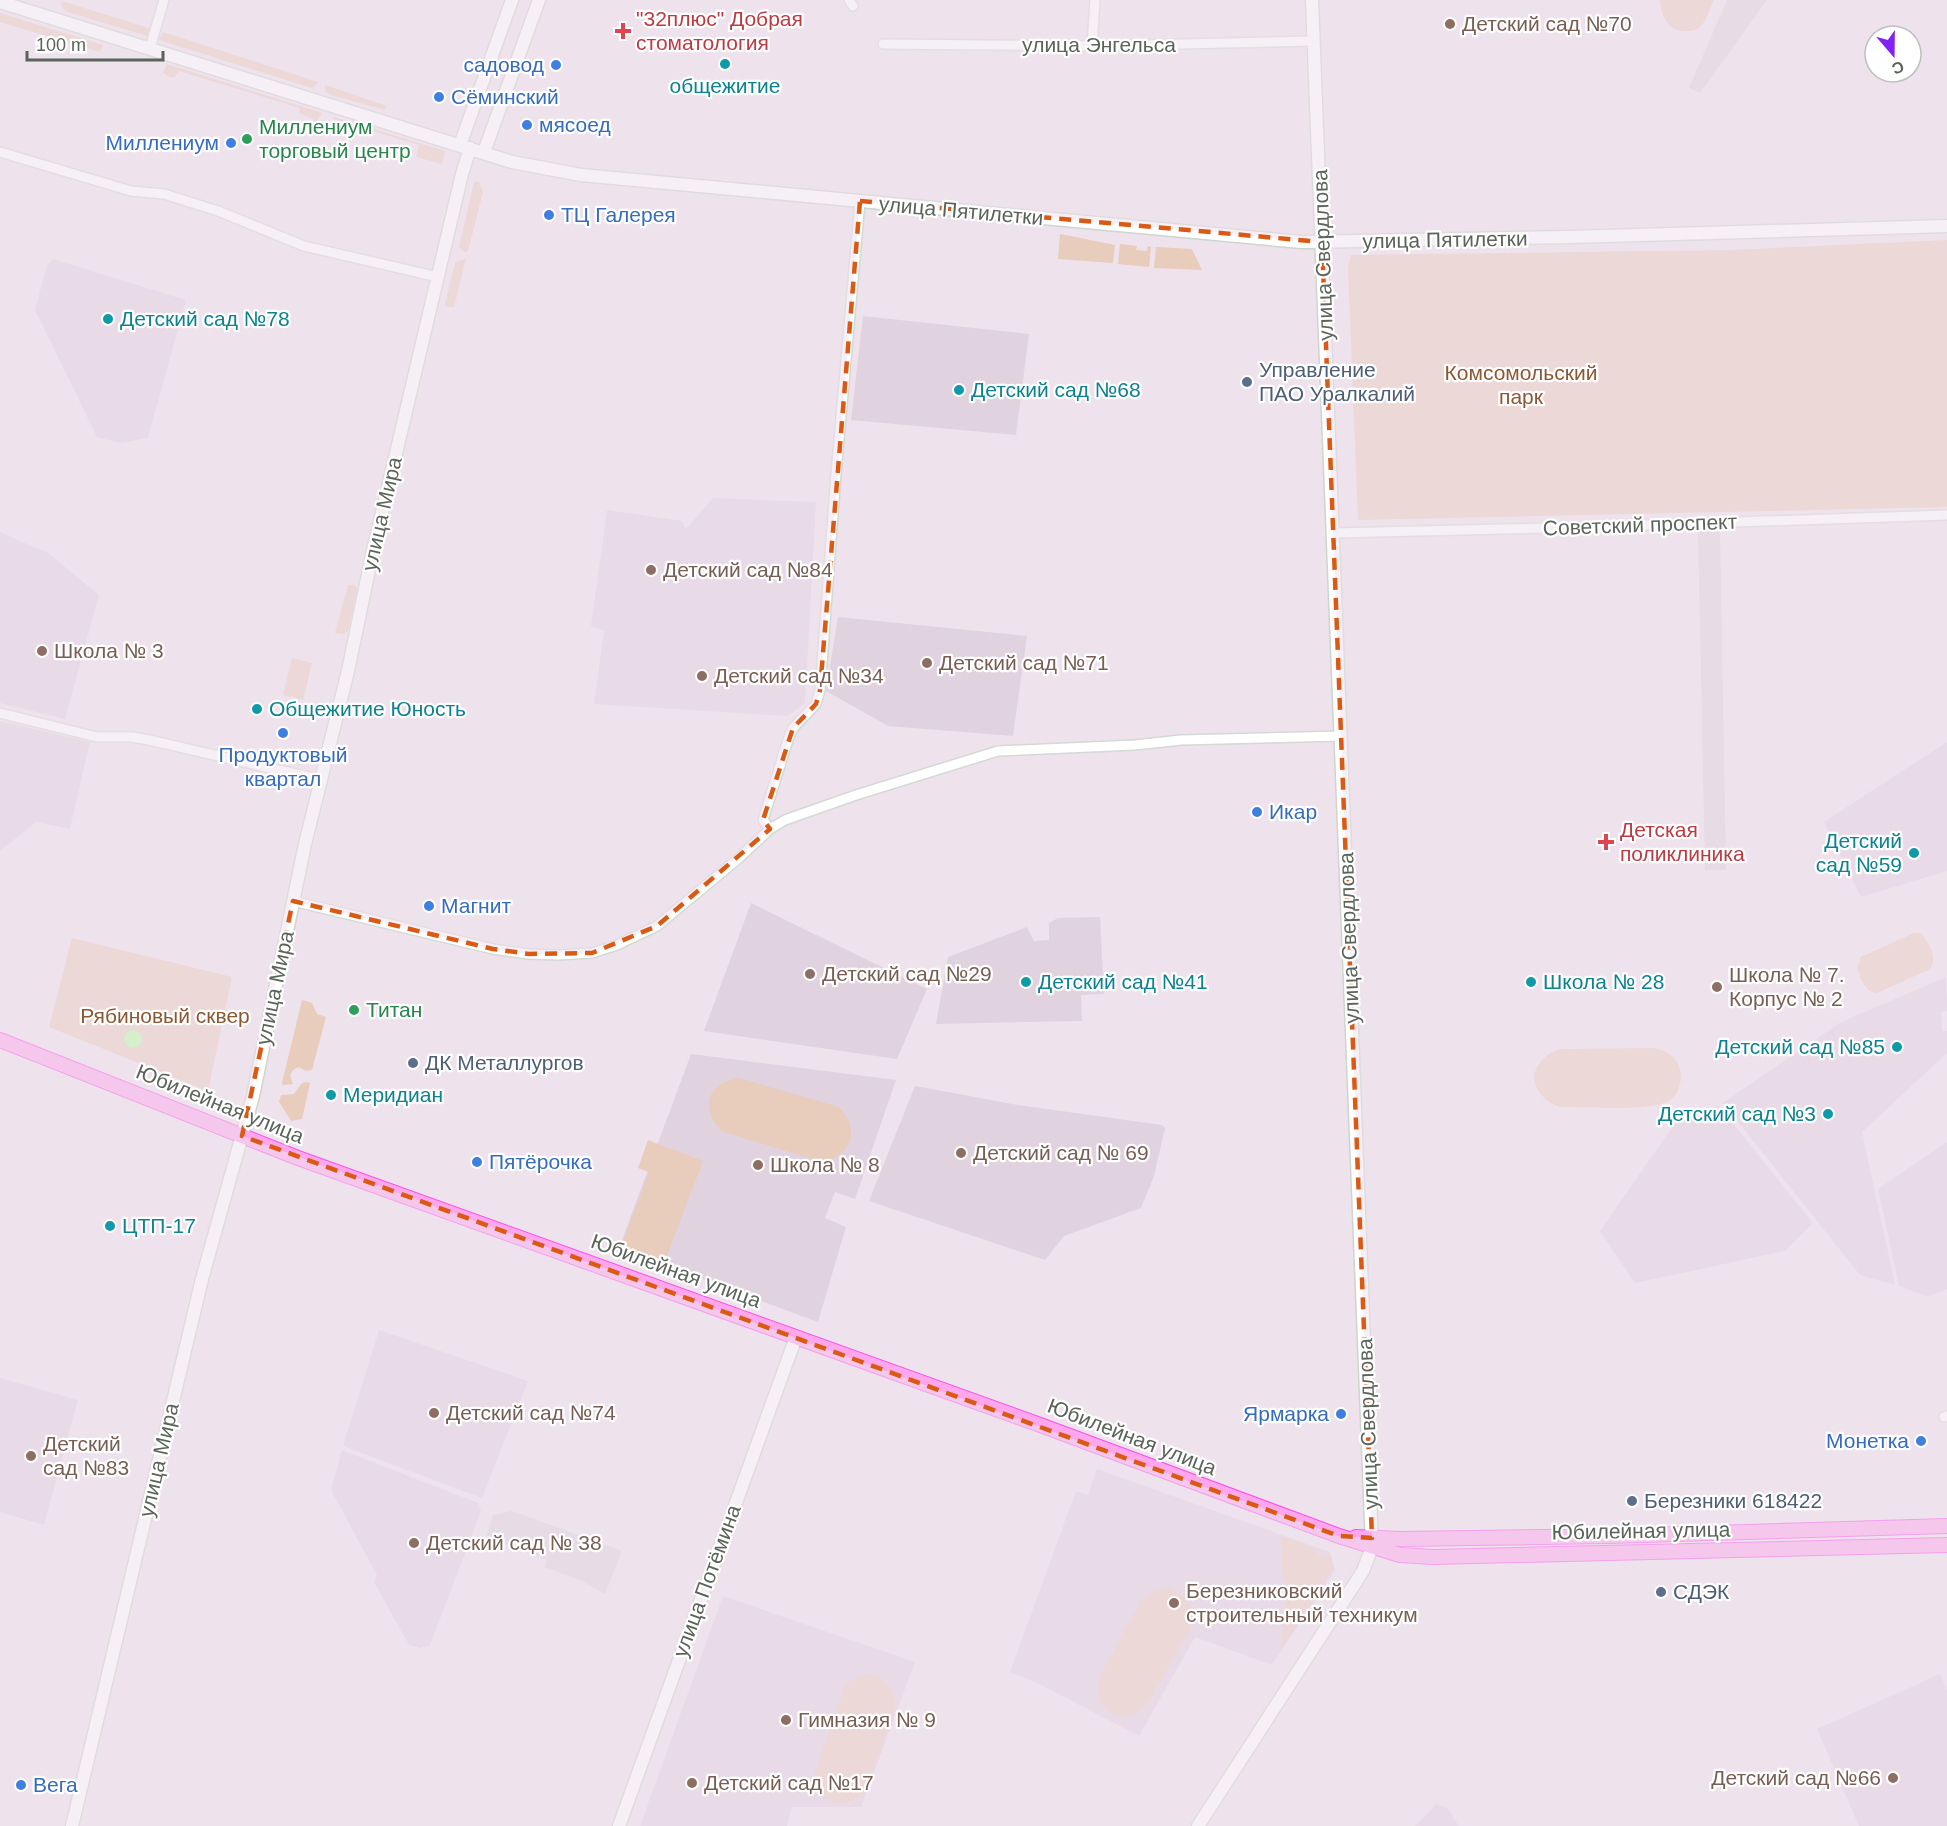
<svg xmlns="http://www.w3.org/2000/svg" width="1947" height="1826" font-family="Arial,sans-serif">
<rect width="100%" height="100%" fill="#eee2ec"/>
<path fill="#ddd4dc" d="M1727 0H1767L1700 93 1689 88Z
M1698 529H1720L1726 870H1705Z
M512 1511 622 1551 605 1594 582 1581 545 1567 547 1560 486 1537 493 1515Z"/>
<path fill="#e0d3df" d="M53 259 186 300 148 438 121 443 97 437 35 310 47 266Z
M863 316 1029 334 1016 435 851 420Z
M713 498 816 502 805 703 788 716 594 704 604 631 591 626 607 510 682 521 686 529Z
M0 532 48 553 99 595 65 719 0 703Z
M838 617 1027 636 1013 736 888 726 826 691Z
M0 721 90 742 70 829 36 822 0 851Z
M1947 742V871L1861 897 1824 822Z
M751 903 927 989 897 1059 704 1031Z
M1100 917 1104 994 1081 995 1082 1021 936 1024 948 957 1027 927 1034 941 1049 940V923L1058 918Z
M1946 977 1947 1011 1941 1012 1942 1031H1947V1053L1862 1132 1895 1285 1860 1275 1723 1103 1841 1022Z
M691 1054 896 1080 855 1199 835 1192 825 1218 846 1227 818 1322 619 1248Z
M915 1086 1018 1105 1162 1125 1165 1128 1154 1176 1141 1208 1064 1236 1045 1260 869 1201Z
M1718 1105 1813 1223 1785 1251 1635 1283 1600 1231 1678 1119Z
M1947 1142V1289L1928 1297 1899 1286 1878 1189Z
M379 1330 528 1381 482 1498 343 1446Z
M0 1378 78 1400 44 1525 0 1512Z
M342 1450 478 1503 481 1511 430 1645 421 1648 409 1645 374 1582 377 1575 331 1490Z
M1097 1469 1330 1552 1335 1570 1272 1665 1195 1637 1139 1736 1039 1684 1010 1672 1076 1491 1088 1495Z
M723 1596 915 1662 861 1807H792L787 1826H640Z
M1940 1674 1947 1690V1826H1859L1817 1729Z
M1436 1804 1447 1808 1459 1826H1415Z"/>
<path fill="#e8ccbc" d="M1660 0H1714C1710 7 1707 20 1701 26 1698 29 1692 31 1688 31 1669 33 1661 17 1660 0Z
M62 1 152 29 147 36 68 12 64 10 61 4Z
M0 13 103 45 100 52 0 22Z
M163 32 318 82 317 84 312 88 159 40Z
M167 64 322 113 317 121 299 113 300 108 179 71 174 78 169 77 163 72Z
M325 85 387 106 385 110 331 95 325 91Z
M334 117 445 151 442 164 416 157 419 145 333 119Z
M474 182H479L483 192 468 251 465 252 459 247Z
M1060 234 1115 245 1113 263 1058 259Z
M1947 240V507L1358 520 1348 267 1351 255 1732 250Z
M1120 244 1137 246 1136 250 1147 251 1148 246 1151 247 1149 267 1118 264Z
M1156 247 1192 249 1202 270 1154 268Z
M466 258 454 307H447L445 304 455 263Z
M348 585H354L358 589 348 631 343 634 335 633Z
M292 658 312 663 303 700 283 695Z
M1914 933H1920C1929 941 1938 959 1930 969L1877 993C1864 992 1861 978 1857 968L1861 957Z
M72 938 232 977 208 1091 49 1027Z
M302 1000 312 1003 317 1014 326 1017 312 1070 306 1071 299 1067 293 1070 290 1075 293 1084 283 1085 282 1083Z
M1654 1048C1667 1051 1677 1056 1680 1070 1683 1081 1678 1097 1667 1102 1647 1111 1584 1107 1559 1107 1527 1093 1525 1063 1559 1049Z
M739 1078 839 1107C860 1129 853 1154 823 1162L723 1132C699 1111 707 1082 739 1078Z
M307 1082 310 1083 302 1119 291 1121 279 1102 281 1095 294 1094 302 1083Z
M648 1140 703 1161 664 1263 621 1247 649 1172 638 1168Z
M1281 1536 1318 1550V1555H1331L1333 1568 1322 1586 1292 1589 1282 1577Z
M1168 1588C1189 1594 1196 1609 1190 1629L1149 1702C1125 1731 1088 1712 1100 1675L1140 1602C1149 1592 1155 1589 1168 1588Z
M1319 1591 1284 1645 1282 1646 1284 1607 1291 1593Z
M866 1674C885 1677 893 1685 896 1704L865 1792C842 1813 818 1804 814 1774L845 1686 854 1678Z"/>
<path fill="#b3ffa1" d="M124 1039a9 9 0 1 1 18 0a9 9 0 1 1-18 0Z"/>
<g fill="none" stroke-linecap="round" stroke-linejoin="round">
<defs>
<path id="street" d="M849 0 853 6
M883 44 1092 46 1314 41
M1092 46 1095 0
M150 48 164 0
M0 152 131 191 164 194 218 211 304 246 438 277
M1334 533 1590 527 1947 515
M0 713 97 737H132L149 740 322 780
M770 829 763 820 788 740 793 728 816 704 820 690 836 474 860 201
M293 901 493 949 529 954 558 955 592 953 617 945 657 926 739 858 770 829 785 820 856 795 998 751 1135 745 1181 740 1341 736
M1944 1417 1947 1416"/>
<path id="secondary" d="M0 2 512 162 581 175 1301 242 1570 237 1947 226
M460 145 512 0
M484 152 539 0
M72 1826 202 1279 253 1096 305 844 348 671 372 555 462 174 470 148
M619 1826 796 1337
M1198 1826 1363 1571 1372 1547 1312 0"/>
<path id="primary" d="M0 1040 298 1158 1043 1426 1339 1536 1400 1555 1433 1557 1947 1545
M1356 1537 1400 1539 1610 1536 1947 1526"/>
</defs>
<use href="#street" stroke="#d3dad3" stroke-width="12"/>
<use href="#secondary" stroke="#cdd6cd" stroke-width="15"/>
<use href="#primary" stroke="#fa4feb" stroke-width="16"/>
<use href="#street" stroke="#fff" stroke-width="9"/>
<use href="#secondary" stroke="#fff" stroke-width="12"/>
<use href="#primary" stroke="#ffa6ed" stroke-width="14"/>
</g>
<path d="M0 0H1947V1826H0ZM860 201 1322 242 1372 1538 1339 1536 242 1136 293 901 493 949 529 954 592 953 657 926 770 829 763 820 793 728 816 704 820 690Z" fill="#eee2ec" fill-opacity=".55" fill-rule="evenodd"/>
<path fill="none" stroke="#da5a14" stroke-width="4.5" stroke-dasharray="12 8" stroke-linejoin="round" d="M860 201 1322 242 1372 1538 1339 1536 242 1136 293 901 493 949 529 954 592 953 657 926 770 829 763 820 793 728 816 704 820 690Z"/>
<g fill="#8d6e63" stroke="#fff" stroke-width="2">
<circle cx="1450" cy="24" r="6"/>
<circle cx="651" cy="570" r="6"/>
<circle cx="42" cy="651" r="6"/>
<circle cx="927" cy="663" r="6"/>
<circle cx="702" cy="676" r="6"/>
<circle cx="810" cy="974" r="6"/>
<circle cx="1717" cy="987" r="6"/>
<circle cx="961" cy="1153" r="6"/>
<circle cx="758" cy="1165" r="6"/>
<circle cx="434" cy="1413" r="6"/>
<circle cx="31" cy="1456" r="6"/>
<circle cx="414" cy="1543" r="6"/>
<circle cx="1174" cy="1603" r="6"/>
<circle cx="786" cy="1720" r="6"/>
<circle cx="1893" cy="1778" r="6"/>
<circle cx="692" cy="1783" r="6"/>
</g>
<g fill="#e0444e" stroke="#fff" stroke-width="2">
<path d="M620 22h6v6h6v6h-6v6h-6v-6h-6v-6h6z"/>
<path d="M1603 833h6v6h6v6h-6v6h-6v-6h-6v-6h6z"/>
</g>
<g fill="#0f9aa8" stroke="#fff" stroke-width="2">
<circle cx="725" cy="64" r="6"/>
<circle cx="108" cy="319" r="6"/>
<circle cx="959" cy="390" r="6"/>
<circle cx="257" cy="709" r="6"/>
<circle cx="1914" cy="853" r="6"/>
<circle cx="1026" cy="982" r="6"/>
<circle cx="1531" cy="982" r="6"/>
<circle cx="1897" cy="1047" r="6"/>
<circle cx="331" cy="1095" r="6"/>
<circle cx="1828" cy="1114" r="6"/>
<circle cx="110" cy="1226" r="6"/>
</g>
<g fill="#3f7fe0" stroke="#fff" stroke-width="2">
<circle cx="556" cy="65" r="6"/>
<circle cx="439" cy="97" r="6"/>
<circle cx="527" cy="125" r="6"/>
<circle cx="231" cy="143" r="6"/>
<circle cx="549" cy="215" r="6"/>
<circle cx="283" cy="733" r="6"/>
<circle cx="1257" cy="812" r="6"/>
<circle cx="429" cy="906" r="6"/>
<circle cx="477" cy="1162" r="6"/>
<circle cx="1341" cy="1414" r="6"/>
<circle cx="1921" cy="1441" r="6"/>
<circle cx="21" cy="1785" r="6"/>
</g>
<g fill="#2e9e5b" stroke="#fff" stroke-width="2">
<circle cx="247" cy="139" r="6"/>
<circle cx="354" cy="1010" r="6"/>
</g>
<g fill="#5c6f8a" stroke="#fff" stroke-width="2">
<circle cx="1247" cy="382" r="6"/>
<circle cx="413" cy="1063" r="6"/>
<circle cx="1632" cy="1501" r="6"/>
<circle cx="1661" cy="1592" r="6"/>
</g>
<g text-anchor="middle" stroke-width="4.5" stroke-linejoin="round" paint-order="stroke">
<g font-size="21" fill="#be3a42" stroke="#fff" text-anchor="start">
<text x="636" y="26">"32плюс" Добрая<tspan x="636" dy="24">стоматология</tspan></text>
<text x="1620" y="837">Детская<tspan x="1620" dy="24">поликлиника</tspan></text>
</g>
<g font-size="21" fill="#785e54" stroke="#fff" text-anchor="start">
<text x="1462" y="31">Детский сад №70</text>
<text x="663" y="577">Детский сад №84</text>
<text x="54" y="658">Школа № 3</text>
<text x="939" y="670">Детский сад №71</text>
<text x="714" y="683">Детский сад №34</text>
<text x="822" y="981">Детский сад №29</text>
<text x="1729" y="982">Школа № 7.<tspan x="1729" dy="24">Корпус № 2</tspan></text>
<text x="973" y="1160">Детский сад № 69</text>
<text x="770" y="1172">Школа № 8</text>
<text x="446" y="1420">Детский сад №74</text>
<text x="43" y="1451">Детский<tspan x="43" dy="24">сад №83</tspan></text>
<text x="426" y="1550">Детский сад № 38</text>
<text x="1186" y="1598">Березниковский<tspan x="1186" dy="24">строительный техникум</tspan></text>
<text x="798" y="1727">Гимназия № 9</text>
<text x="1881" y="1785" text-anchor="end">Детский сад №66</text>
<text x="704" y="1790">Детский сад №17</text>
</g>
<g font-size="21" fill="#5b645a" stroke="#fff">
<text x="1099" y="52">улица Энгельса</text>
<text transform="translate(961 211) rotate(5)" y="7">улица Пятилетки</text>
<text transform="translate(1445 240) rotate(-1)" y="7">улица Пятилетки</text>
<text transform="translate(1323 255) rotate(-92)" y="7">улица Свердлова</text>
<text transform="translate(382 514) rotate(-77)" y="7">улица Мира</text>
<text transform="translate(1640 525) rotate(-2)" y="7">Советский проспект</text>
<text transform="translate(1349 938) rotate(-92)" y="7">улица Свердлова</text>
<text transform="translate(275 988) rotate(-78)" y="7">улица Мира</text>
<text transform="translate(220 1104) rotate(22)" y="7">Юбилейная улица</text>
<text transform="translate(676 1271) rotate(20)" y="7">Юбилейная улица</text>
<text transform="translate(1368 1424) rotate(-92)" y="7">улица Свердлова</text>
<text transform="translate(1132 1437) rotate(21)" y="7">Юбилейная улица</text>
<text transform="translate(159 1460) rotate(-77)" y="7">улица Мира</text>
<text transform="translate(1641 1531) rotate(-1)" y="7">Юбилейная улица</text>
<text transform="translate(707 1581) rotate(-70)" y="7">улица Потёмина</text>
</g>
<g font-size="21" fill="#366cbe" stroke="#fff" text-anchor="start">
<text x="544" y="72" text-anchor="end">садовод</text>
<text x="451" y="104">Сёминский</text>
<text x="539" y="132">мясоед</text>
<text x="219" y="150" text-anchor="end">Миллениум</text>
<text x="561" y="222">ТЦ Галерея</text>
<text x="283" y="762" text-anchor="middle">Продуктовый<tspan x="283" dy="24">квартал</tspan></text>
<text x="1269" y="819">Икар</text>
<text x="441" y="913">Магнит</text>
<text x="489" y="1169">Пятёрочка</text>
<text x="1329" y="1421" text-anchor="end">Ярмарка</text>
<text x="1909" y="1448" text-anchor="end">Монетка</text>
<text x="33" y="1792">Вега</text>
</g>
<g font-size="21" fill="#0d838f" stroke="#fff" text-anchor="start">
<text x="725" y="93" text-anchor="middle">общежитие</text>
<text x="120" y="326">Детский сад №78</text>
<text x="971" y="397">Детский сад №68</text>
<text x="269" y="716">Общежитие Юность</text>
<text x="1902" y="848" text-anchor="end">Детский<tspan x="1902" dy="24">сад №59</tspan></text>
<text x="1038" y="989">Детский сад №41</text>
<text x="1543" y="989">Школа № 28</text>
<text x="1885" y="1054" text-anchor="end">Детский сад №85</text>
<text x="343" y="1102">Меридиан</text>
<text x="1816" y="1121" text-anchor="end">Детский сад №3</text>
<text x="122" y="1233">ЦТП-17</text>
</g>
<g font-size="21" fill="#27864d" stroke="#fff" text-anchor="start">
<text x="259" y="134">Миллениум<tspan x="259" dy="24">торговый центр</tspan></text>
<text x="366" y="1017">Титан</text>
</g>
<g font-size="21" fill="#4e5e75" stroke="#fff" text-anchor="start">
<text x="1259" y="377">Управление<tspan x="1259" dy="24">ПАО Уралкалий</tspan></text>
<text x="425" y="1070">ДК Металлургов</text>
<text x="1644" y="1508">Березники 618422</text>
<text x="1673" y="1599">СДЭК</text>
</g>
<g font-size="21" fill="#8c5731" stroke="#fff">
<text x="1521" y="380">Комсомольский<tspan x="1521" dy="24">парк</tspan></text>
<text x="165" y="1023">Рябиновый сквер</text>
</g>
</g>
<g transform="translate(1893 54) rotate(160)"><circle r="28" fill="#ffffff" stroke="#bdc1bd" stroke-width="1.5"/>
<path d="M0-4.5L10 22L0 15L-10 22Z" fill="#8022f4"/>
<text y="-9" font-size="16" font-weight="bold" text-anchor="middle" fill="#5b645a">С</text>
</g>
<path d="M27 51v9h136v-9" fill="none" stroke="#5b645a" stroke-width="3"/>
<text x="36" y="51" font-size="18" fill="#5b645a" stroke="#ffffff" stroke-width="4.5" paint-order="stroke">100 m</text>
</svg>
